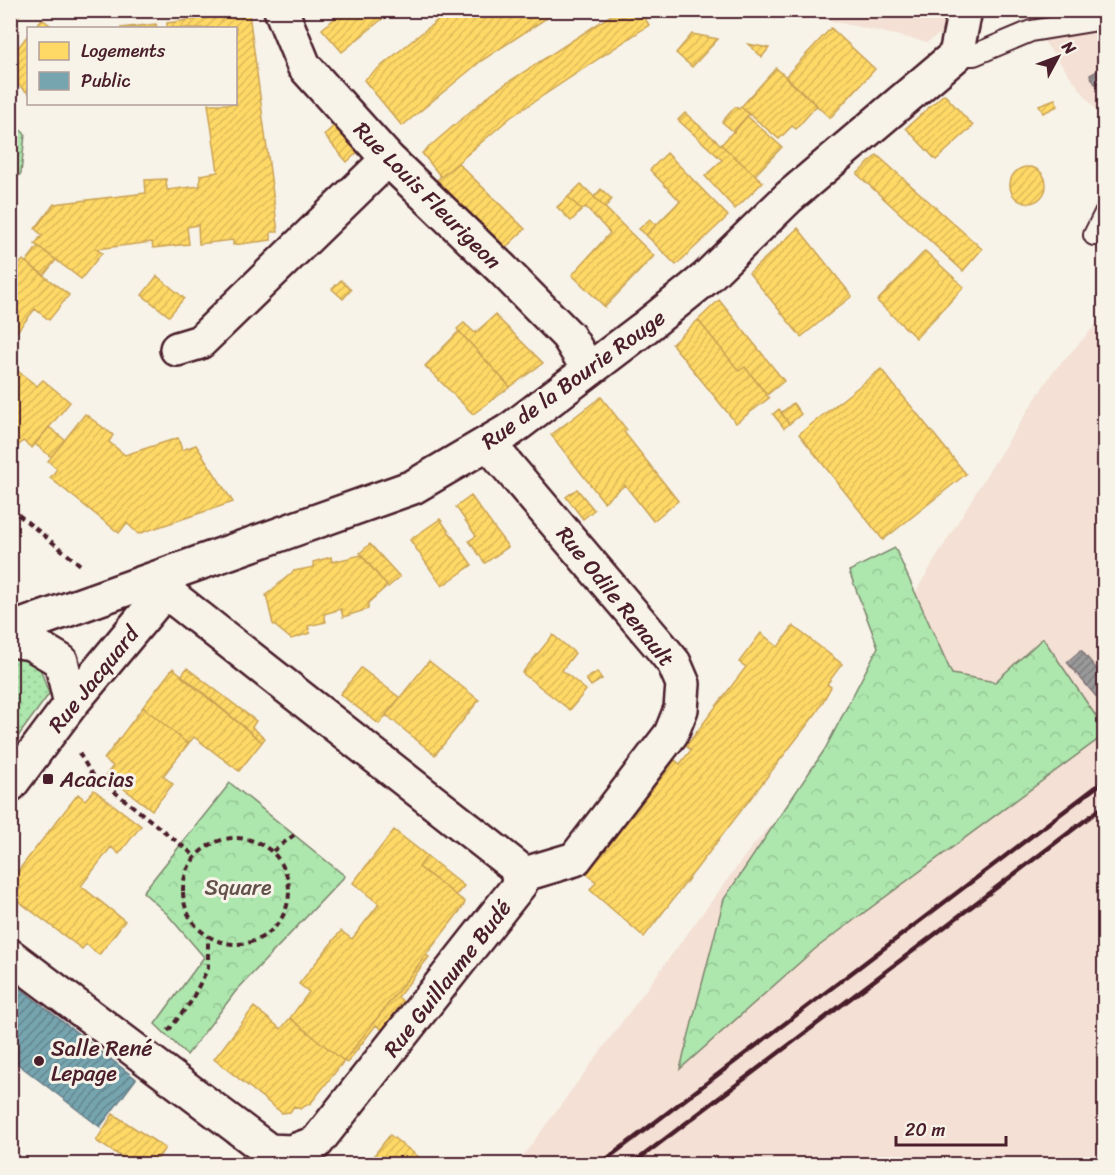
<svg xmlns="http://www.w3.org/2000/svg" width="1115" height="1175" font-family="Sriracha,sans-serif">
<defs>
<pattern id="grass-dots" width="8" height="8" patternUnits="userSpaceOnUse" patternTransform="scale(1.5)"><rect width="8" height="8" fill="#ade7ad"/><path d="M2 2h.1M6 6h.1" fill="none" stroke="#96c695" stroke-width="1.8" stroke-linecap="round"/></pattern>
<pattern id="forest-crowns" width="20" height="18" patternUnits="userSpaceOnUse" patternTransform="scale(1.5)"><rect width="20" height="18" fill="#ade7ad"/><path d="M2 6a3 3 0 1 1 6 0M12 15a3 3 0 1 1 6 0" fill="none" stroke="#96c695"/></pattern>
<pattern id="homes-hatch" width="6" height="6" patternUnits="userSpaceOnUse" patternTransform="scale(1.5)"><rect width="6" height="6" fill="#ffd966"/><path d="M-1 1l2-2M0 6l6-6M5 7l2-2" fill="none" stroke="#dcba59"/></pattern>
<pattern id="public-hatch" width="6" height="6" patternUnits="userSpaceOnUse" patternTransform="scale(1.5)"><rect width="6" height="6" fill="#76a5af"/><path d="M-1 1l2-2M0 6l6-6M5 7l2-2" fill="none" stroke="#63868f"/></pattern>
<pattern id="industry-hatch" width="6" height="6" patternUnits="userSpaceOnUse" patternTransform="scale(1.5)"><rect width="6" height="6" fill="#999"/><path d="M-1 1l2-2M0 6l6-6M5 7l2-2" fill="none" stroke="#7f7c7d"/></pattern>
</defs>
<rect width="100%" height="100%" fill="#f7f3e8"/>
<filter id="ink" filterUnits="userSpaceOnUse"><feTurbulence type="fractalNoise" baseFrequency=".0167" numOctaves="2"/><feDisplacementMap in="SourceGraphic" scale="12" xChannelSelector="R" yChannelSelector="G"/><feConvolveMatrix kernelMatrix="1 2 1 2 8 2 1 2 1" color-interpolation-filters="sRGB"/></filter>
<g filter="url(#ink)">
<path fill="#f4e0d4" d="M786 11H976L927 42Z
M1021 11H1104V121Z
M1104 316V1164H517L750 849 828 762 919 586 989 471 1052 373Z"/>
<path fill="url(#grass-dots)" stroke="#7c836c" stroke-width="1.5" d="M11 656 17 657 40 668 49 694 11 746Z"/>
<path fill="url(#forest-crowns)" stroke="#7c836c" stroke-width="1.5" d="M11 122 25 134 21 173 11 186Z
M895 548 952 674 995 682 1043 638 1104 728V735L815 949 680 1069 724 899 825 749 878 647 849 571Z
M230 783 345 876 236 991 187 1055 155 1024 204 957 167 914 143 892Z"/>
<path fill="url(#homes-hatch)" stroke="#c9a154" stroke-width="1.5" d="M10 10H23L10 26Z
M219 10H236V14L249 13 278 232H271V240L233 245V240L199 244 198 225 187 227 189 244 153 248 152 242 96 249 102 253 81 279 35 244 42 235 35 229 54 204 146 193 145 180 166 179 167 190 200 186V175L218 172 208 104H236V28H167V23L197 19V14Z
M345 10H393L342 52 322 29Z
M450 10H559L481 61 402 126 364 80Z
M619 10H640L649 25 511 117 441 177 422 153 493 92Z
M42 19 54 28H34Z
M156 24 157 28H120Z
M831 28 875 69 830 118 785 77Z
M692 34 718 39 692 67 676 53Z
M28 35V93L11 79 16 71 10 66V58Z
M748 44 769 48 762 57Z
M776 68 817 105 796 129 792 126 779 139 741 107Z
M944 94 973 126 936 160 906 128Z
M1055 99 1058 106 1043 113 1039 105Z
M735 107 739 109 741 107 749 114 734 132 722 122Z
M685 113 763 182 735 209 705 176 722 160 678 120Z
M747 116 782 147 755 175 721 145Z
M339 121 362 148 347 162 324 135Z
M667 153 728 216 676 265 646 235 680 201 650 170Z
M877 155 982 249 963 271 857 174Z
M458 163 525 229 504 249 437 180Z
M1010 185a18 18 0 1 1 36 0a18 18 0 1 1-36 0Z
M581 184 654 256 605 307 572 275 610 233 586 207 582 210 568 197Z
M601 189 612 199 605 208 594 197Z
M568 197 582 210 571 221 557 207Z
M650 219 656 225 646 235 639 229Z
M798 228 852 296 801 337 749 273Z
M38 246 56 260 44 275 26 262Z
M925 251 964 287 916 338 877 301Z
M23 260 69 295 49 320 35 309 10 340V264L16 268Z
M157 276 184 298 169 316 142 295Z
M341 280 351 290 343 299 332 289Z
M719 300 784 381 767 395 745 367 739 371 698 320Z
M495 315 543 363 510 387 457 329 464 323 475 333Z
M698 320 739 371 745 367 769 398 736 423 672 344Z
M459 331 510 387 473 414 425 366Z
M10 365 37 386 43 380 70 402 32 448 23 441 15 449 10 446Z
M881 369 966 474 883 540 799 434Z
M601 397 627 430 624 432 678 501 653 521 625 485 604 502 551 435Z
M793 403 801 414 789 424 781 413Z
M779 409 789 424 784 428 773 414Z
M85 414 113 435 109 442 125 455 178 438 182 450 196 445 233 502 138 534 127 523 119 533 50 478 57 469 48 461Z
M49 427 65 440 51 457 35 444Z
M577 489 594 510 583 519 566 497Z
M471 496 508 547 485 563 469 541 476 536 456 507Z
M440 519 472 565 442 586 410 540Z
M370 544 400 577 388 587 360 553Z
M361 555 387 586 368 603V609L343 617 341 609 324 614 326 622 308 626 310 633 291 639 273 624 266 595 294 571 314 567 313 562 331 557 332 562Z
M793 626 842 664 827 684 831 687 817 712 644 937 590 890 596 882 587 874 675 760 680 764 691 750 686 746 746 667 739 662 761 633 778 647Z
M553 635 575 653 562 670 586 690 570 710 522 673Z
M429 661 479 700 435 755 386 715Z
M173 668 262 742 239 771 194 737 188 744 143 707Z
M187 668 256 721 252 727 265 738 262 742 181 676Z
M361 668 400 698 379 724 340 694Z
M597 672 602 679 591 686 586 679Z
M143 707 188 744 163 776 173 784 152 810 106 775 113 766 104 759Z
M94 790 141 826 119 854 111 847 81 886 125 921 99 955 86 944 82 949 13 897 20 888 11 880 78 794 85 800Z
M394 830 427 856 419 867 465 902 463 907 344 1061 290 1018 309 992 299 984 341 931 352 939 379 904 353 883Z
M427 856 464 886 456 895 419 867Z
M426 955 429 957 398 997 406 1004 384 1031 376 1025 347 1063 344 1061Z
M254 1007 281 1029 290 1018 344 1061 311 1103 300 1109 294 1106 290 1112 282 1113 214 1059Z
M113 1114 165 1148 154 1164H133L96 1141Z
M390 1135 428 1164H367Z"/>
<path fill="url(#public-hatch)" stroke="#697d87" stroke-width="1.5" d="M12 982 136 1079 100 1127 10 1058Z"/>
<path fill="url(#industry-hatch)" stroke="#817478" stroke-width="1.5" d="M1104 67V79L1095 84 1090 75Z
M1081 650 1104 678V695L1099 700 1067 662Z"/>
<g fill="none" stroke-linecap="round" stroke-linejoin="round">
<defs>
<path id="lane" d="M956 55H974L1031 31 1104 19
M1094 235 1104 215"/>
<path id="street" d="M281 10 304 66 388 159 503 270 568 336 589 370
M177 349 200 342 388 159
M488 443 661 647 674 663 683 684 681 709 671 734 575 859 518 876
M10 630 413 487 510 430 643 329 706 278 789 197 956 55 965 10
M10 640 31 643 61 661 71 704
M10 785 71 704 165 591 174 572
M10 956 269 1151 291 1152 316 1143 520 884 516 867 165 591"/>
</defs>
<use href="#lane" stroke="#4a1f2b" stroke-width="24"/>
<use href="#street" stroke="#4a1f2b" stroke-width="38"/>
<path stroke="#4a1f2b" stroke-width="4" stroke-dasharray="6 4.5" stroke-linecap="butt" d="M10 508 83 567
M79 753 91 773 195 856
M183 891a53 53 0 1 1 106 0a53 53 0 1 1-106 0Z
M273 851 294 835
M168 1031 190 1003 208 968V936"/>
<use href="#lane" stroke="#f7f3e8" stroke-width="20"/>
<use href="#street" stroke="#f7f3e8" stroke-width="33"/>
<path stroke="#4a1f2b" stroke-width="4.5" d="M600 1164 1104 781
M632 1164 1104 806"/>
</g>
</g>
<g fill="#4a1f2b" stroke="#f7f3e8" stroke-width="2">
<rect x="42" y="773" width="12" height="12" rx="3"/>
<circle cx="39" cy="1061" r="6"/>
</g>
<g text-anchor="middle" stroke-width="6" stroke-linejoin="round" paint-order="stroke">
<g font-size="22" fill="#4a1f2b" stroke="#f7f3e8">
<text transform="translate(428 195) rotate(45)" y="8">Rue Louis Fleurigeon</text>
<text transform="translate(573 379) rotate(-36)" y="8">Rue de la Bourie Rouge</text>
<text transform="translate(616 596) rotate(51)" y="8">Rue Odile Renault</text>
<text transform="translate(93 679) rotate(-51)" y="8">Rue Jacquard</text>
<text transform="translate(447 978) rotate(-52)" y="8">Rue Guillaume Budé</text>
</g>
<g font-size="22" fill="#4a1f2b" stroke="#f7f3e8" text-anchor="start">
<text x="60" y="787">Acacias</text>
<text x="51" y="1056">Salle René<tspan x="51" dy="25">Lepage</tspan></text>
</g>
<g font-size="22" fill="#63514c" stroke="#f7f3e8">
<text x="238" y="895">Square</text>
</g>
</g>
<rect width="1115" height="1175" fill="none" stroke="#f7f3e8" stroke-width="36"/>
<rect x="18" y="18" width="1079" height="1139" fill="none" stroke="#4a1f2b" stroke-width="2" filter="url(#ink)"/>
<rect x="27" y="27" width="210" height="78" fill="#f7f3e8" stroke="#b29e9c" stroke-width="1.5"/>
<rect x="39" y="42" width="30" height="18" fill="#ffd966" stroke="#b29e9c" stroke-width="1.5"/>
<text x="81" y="57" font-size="18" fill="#4a1f2b">Logements</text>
<rect x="39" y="72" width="30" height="18" fill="#76a5af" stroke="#b29e9c" stroke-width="1.5"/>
<text x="81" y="87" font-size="18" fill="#4a1f2b">Public</text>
<g transform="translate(1058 57) rotate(49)" stroke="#f7f3e8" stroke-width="4.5" paint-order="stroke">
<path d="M0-4.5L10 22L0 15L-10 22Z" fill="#4a1f2b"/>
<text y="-9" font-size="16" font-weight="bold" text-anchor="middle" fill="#4a1f2b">N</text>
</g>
<path d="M896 1136v9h110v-9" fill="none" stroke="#4a1f2b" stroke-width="3"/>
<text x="905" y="1136" font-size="18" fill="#4a1f2b" stroke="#f7f3e8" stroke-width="4.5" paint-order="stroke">20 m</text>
</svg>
